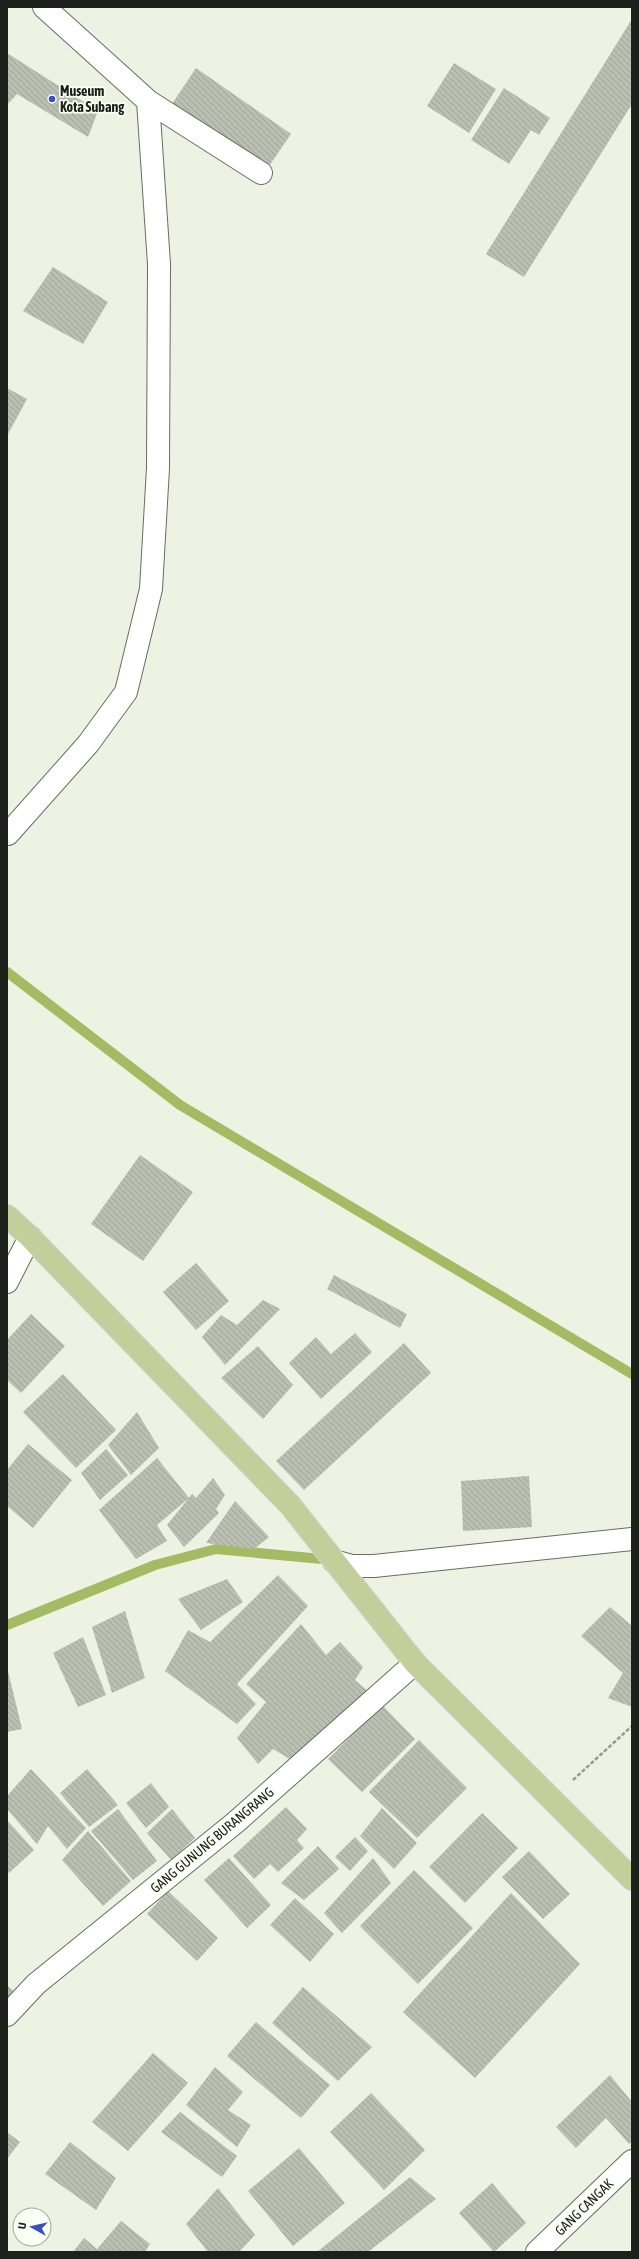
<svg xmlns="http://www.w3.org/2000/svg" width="639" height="2259" font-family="'Asap Condensed',sans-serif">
<defs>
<pattern id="building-back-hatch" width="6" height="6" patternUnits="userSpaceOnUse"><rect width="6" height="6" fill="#bbbfb1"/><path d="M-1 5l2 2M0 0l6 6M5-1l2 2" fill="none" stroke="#a0a498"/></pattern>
</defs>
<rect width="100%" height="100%" fill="#edf2e3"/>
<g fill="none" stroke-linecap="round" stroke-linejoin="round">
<path stroke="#a5bb63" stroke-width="10" d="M7 972 180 1105 632 1374
M7 1625 155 1565 216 1549 332 1560"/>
</g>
<path fill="url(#building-back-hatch)" d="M632 19V104L524 277 486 254Z
M7 53 98 111 88 137 17 94 7 105Z
M454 63 496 89 469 133 427 106Z
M196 68 291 134 267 169 172 104Z
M504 88 550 118 539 135 531 130 509 164 471 140Z
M53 267 108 302 83 344 23 311Z
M7 388 27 399 7 436Z
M140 1155 193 1192 143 1261 91 1224Z
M196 1263 229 1301 196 1330 163 1292Z
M334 1275 407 1314 400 1328 327 1289Z
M263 1300 280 1309 225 1365 202 1337 221 1315 237 1325Z
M31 1314 65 1346 21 1393 7 1380V1340Z
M355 1333 372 1352 321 1399 289 1363 316 1337 331 1354Z
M404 1343 431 1373 304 1490 276 1461Z
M258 1346 293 1385 263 1419 221 1378Z
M63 1374 116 1430 76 1468 23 1412Z
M137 1412 159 1448 131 1475 108 1445Z
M28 1444 72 1480 33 1528 7 1506V1470Z
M106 1449 128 1475 100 1500 81 1473Z
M157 1458 189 1498 157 1525 167 1541 136 1559 99 1510Z
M529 1476 532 1527 463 1531 461 1481Z
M213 1478 225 1495 216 1509 219 1513 184 1547 167 1525 192 1494 196 1498Z
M235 1501 269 1537 254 1549 206 1543Z
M278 1575 308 1606 237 1684 256 1704 237 1724 165 1671 188 1630 210 1642Z
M227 1579 243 1602 201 1630 178 1599Z
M610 1607 632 1626V1707L608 1698 623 1673 581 1636Z
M125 1611 145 1678 112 1693 92 1627Z
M301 1624 326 1655 340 1642 363 1667 355 1680 370 1693 293 1761 273 1749 258 1764 237 1738 266 1702 246 1684Z
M83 1637 106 1695 78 1707 53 1653Z
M7 1667 22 1729 7 1732Z
M382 1705 415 1739 362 1792 328 1759Z
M419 1740 467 1788 417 1838 369 1792Z
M31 1769 86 1828 67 1849 48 1826 37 1844 7 1809V1796Z
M87 1769 118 1805 89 1827 60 1793Z
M151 1783 169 1807 146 1828 126 1803Z
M286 1807 307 1829 297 1840 304 1848 278 1872 270 1864 254 1879 233 1856Z
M382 1808 417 1843 394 1869 360 1836Z
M118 1809 157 1861 133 1880 91 1831Z
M172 1809 195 1838 171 1860 147 1833Z
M482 1813 518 1848 465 1903 429 1867Z
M7 1820 34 1850 9 1873 7 1871Z
M88 1831 131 1881 103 1906 62 1860Z
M355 1837 368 1851 350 1871 335 1857Z
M318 1846 339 1869 304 1900 281 1883Z
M529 1851 570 1894 543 1919 502 1877Z
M229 1858 271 1905 247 1928 204 1880Z
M373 1858 391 1883 342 1933 324 1913Z
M414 1870 473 1928 418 1984 360 1926Z
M168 1891 218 1938 197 1961 147 1914Z
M511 1893 580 1964 475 2078 403 2012Z
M295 1898 334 1934 310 1962 270 1925Z
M7 1985 14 1992 7 1999Z
M303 1987 372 2047 338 2081 272 2023Z
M256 2022 330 2085 301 2118 227 2056Z
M153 2053 188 2083 128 2151 92 2122Z
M215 2067 243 2092 228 2110 251 2125 237 2147 186 2105Z
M610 2075 632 2102V2141L629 2144 606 2118 576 2148 556 2127Z
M371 2093 425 2150 384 2190 330 2132Z
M180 2112 237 2156 222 2177 161 2132Z
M7 2132 20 2142 7 2159Z
M70 2142 116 2178 96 2210 45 2174Z
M299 2148 345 2203 293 2246 248 2191Z
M410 2177 436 2199 368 2252H317Z
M492 2183 526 2223 494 2252 459 2213Z
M218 2188 255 2235 239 2252H208L186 2224Z
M121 2221 150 2244 145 2252H73L84 2238 97 2249Z"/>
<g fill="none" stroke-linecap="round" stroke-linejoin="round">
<defs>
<path id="minor" d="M44 7 148 101 261 173
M8 834 88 744 126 692 151 589 158 468 159 264 148 101
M7 1282 30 1237
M334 1561 352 1566H374L632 1539
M7 2015 36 1984 236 1822 415 1663
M537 2252 632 2161"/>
<path id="primary" d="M7 1216 30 1237 290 1505 415 1663 632 1879"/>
</defs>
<use href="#minor" stroke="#696d61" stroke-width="24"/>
<use href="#primary" stroke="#d2d2d1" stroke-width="24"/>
<path stroke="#969a8f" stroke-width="2.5" stroke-dasharray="4 2" stroke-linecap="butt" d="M573 1780 632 1726"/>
<use href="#minor" stroke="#fff" stroke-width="22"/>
<use href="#primary" stroke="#c2cf9a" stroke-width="22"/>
</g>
<circle fill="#3c4fc2" stroke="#fbfff3" stroke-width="1.5" cx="52" cy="99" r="4"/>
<g text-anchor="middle" stroke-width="3.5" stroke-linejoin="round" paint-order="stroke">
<g font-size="14" font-weight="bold" fill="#1e201b" stroke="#fbfff3" text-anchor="start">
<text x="60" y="96">Museum<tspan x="60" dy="16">Kota Subang</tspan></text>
</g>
<g font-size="14" fill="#1e201b" stroke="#fbfff3">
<text transform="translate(212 1840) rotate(-40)" y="5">GANG GUNUNG BURANGRANG</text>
<text transform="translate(584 2207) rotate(-44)" y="5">GANG CANGAK</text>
</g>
</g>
<rect width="639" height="2259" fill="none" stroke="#1e201b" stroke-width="16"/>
<g transform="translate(32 2227) rotate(278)"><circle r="19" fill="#fbfff3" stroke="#a3a69d"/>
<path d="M0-3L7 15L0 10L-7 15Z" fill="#3c4fc2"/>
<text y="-6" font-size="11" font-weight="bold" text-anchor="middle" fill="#1e201b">U</text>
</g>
</svg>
